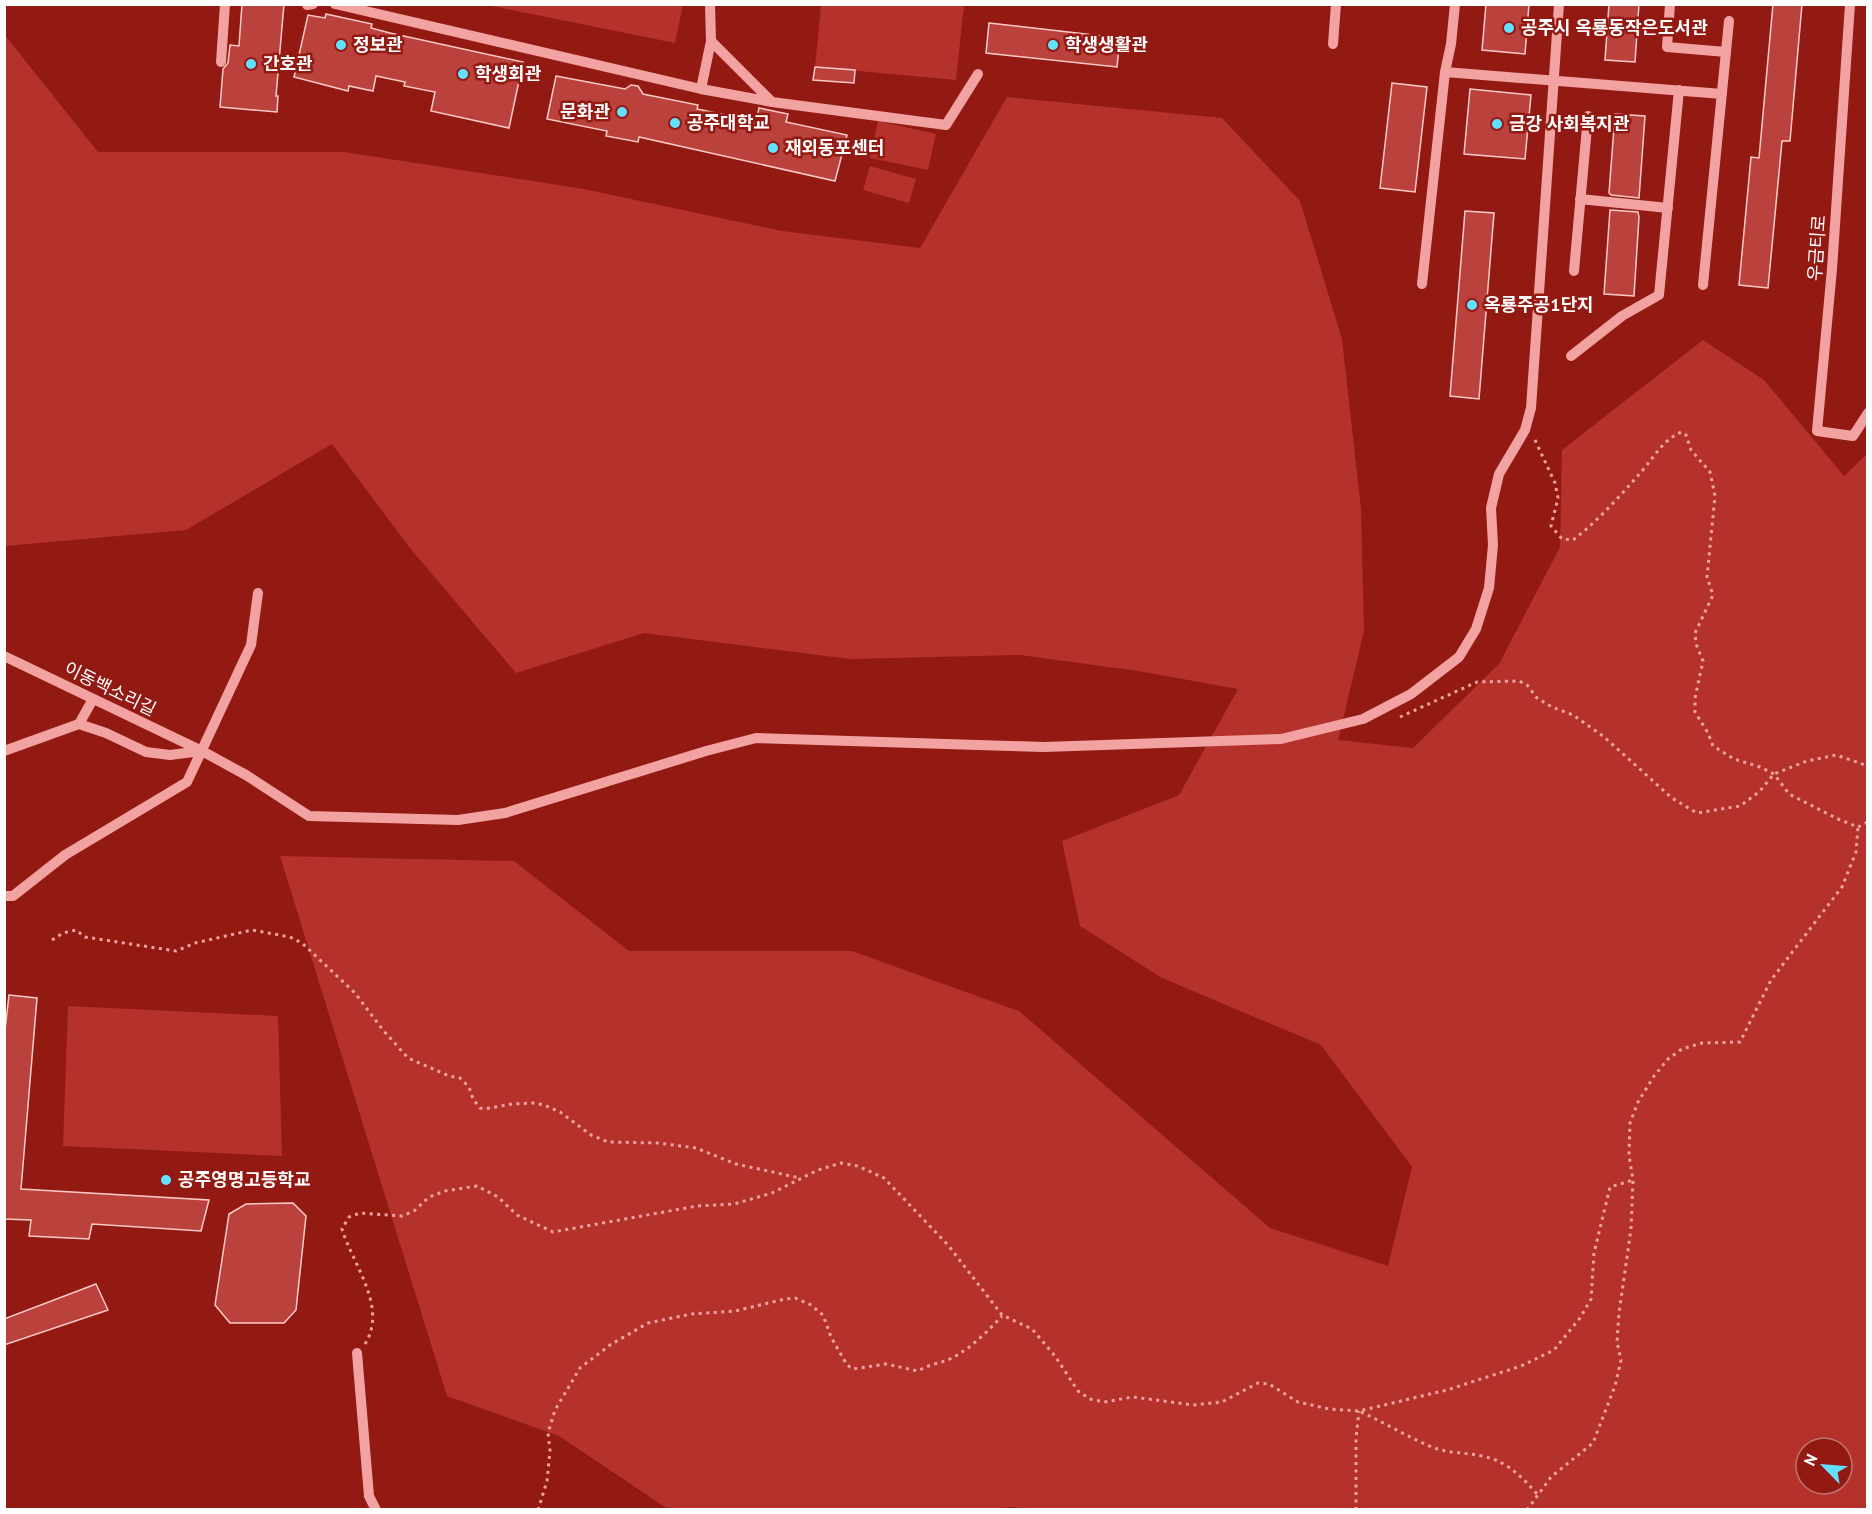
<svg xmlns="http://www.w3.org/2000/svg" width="1872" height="1514" font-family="'PT Sans','Noto Sans KR',sans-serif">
<rect width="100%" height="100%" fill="#931913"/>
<path fill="#b5312c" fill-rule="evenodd" d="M487 5 683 4V5L675 43Z
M821 5H964L956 80 815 67Z
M4 34 98 152H344L584 189 782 231 920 248 1007 97 1222 118 1300 201 1342 339 1361 509 1364 631 1338 740 1413 748 1499 664 1560 547 1562 450 1703 340 1764 380 1844 476 1867 454V1509L1019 1510 1016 1507 973 1510 668 1509 559 1436 447 1396 280 856 514 861 629 951H852L1019 1011 1270 1228 1388 1266 1412 1167 1321 1045 1162 978 1080 926 1062 841 1179 795 1238 689 1138 671 1020 655 850 659 644 633 516 673 409 547 332 444 186 530 5 546ZM1806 1448H1842V1484H1806Z
M878 121 936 134 928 170 870 158Z
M870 166 916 179 909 203 863 190Z
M68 1006 278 1016 282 1156 63 1146Z"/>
<path fill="#bb413c" stroke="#fdcac8" stroke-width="1.5" d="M242 4H284L276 96H278L277 112 220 107 223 69 228 63 230 45 239 46Z
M1486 4H1529L1525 54 1482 50Z
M1609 4H1639L1635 62 1605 60Z
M1773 4H1802L1790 141H1782L1768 288 1739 285 1751 157 1759 158Z
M326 14 372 24 371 28 390 33 523 62 509 128 431 111 435 92 404 86 405 82 376 76 373 91 349 86 348 91 294 77 308 15 325 18Z
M989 23 1120 38 1117 67 986 53Z
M815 67 855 70 854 83 813 80Z
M556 76 625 89 631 85 638 86 643 94 698 105 697 109 756 121 759 108 788 114 786 122 847 135 835 181 639 137 638 142 606 136 607 131 547 119Z
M1392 83 1427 87 1415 192 1380 188Z
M1470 89 1531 95 1525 159 1464 154Z
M1615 114 1645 116 1639 198 1611 195 1609 193Z
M1610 210 1638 212 1639 217 1634 296 1604 294Z
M1465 211 1494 213 1479 399 1450 396Z
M9 995 37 998 21 1189 209 1200 201 1231 92 1224 89 1239 29 1236 31 1220 4 1219V1039Z
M293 1203 306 1216 296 1310 284 1323H230L215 1305 229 1214 246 1204Z
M96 1284 108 1310 4 1345V1319Z"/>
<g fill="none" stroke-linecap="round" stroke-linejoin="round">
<path stroke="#f2a3a1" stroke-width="3" stroke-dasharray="3 4.5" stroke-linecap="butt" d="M1535 440 1555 483 1558 498 1551 526 1562 539 1573 540C1598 521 1621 495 1642 471 1655 456 1662 441 1681 432L1686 435 1691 450 1710 472 1715 496 1707 577 1713 595 1695 633 1696 644 1703 661 1695 698V712L1708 733 1713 746 1734 759 1760 767 1774 774 1789 794 1838 819 1858 827
M1400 717 1477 682 1519 681 1527 685 1537 698 1552 707 1573 715 1603 736 1672 798 1697 813 1740 806 1759 792 1774 774 1807 761 1836 755 1868 766
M1858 827 1868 822
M52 940 63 933 76 930 85 937 176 951 195 943 252 930 290 937 302 943 355 993 383 1030 408 1058 449 1076 460 1078 469 1087 473 1099 480 1108 484 1109 512 1104 533 1103 544 1105 560 1112 591 1135 608 1142 658 1143 696 1148 736 1164 800 1178
M365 1344C388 1307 353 1265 342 1229L349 1217 360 1213 402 1216 414 1211 429 1197 445 1191 477 1186 498 1197 517 1215 553 1232 697 1206 734 1204 772 1193 818 1170 841 1163 858 1166 884 1178 948 1245 1002 1315 1032 1329 1055 1356 1078 1391 1090 1399 1104 1402 1133 1397 1193 1405 1222 1402 1258 1383 1269 1384 1298 1402 1329 1409 1359 1411 1447 1390 1521 1366 1554 1350 1580 1318 1591 1299 1594 1253 1610 1187 1633 1180
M1361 1412C1385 1423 1408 1437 1432 1447 1449 1454 1465 1452 1482 1456 1507 1461 1522 1477 1538 1495
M538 1510 547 1481 550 1451 548 1433 555 1410 580 1368 610 1345 648 1323 691 1314 735 1311 785 1299 795 1298 811 1305 823 1315 831 1337 847 1365 853 1369 886 1364 918 1371C929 1364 943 1363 954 1357 972 1347 988 1331 1002 1316
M1356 1510V1438L1359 1411
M1527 1510 1551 1477 1593 1443 1615 1386 1621 1360 1617 1342 1619 1313 1631 1229 1633 1180 1629 1155 1630 1123 1638 1102 1654 1076 1668 1059 1682 1049 1702 1043 1740 1042 1771 980 1842 887 1856 852 1858 827"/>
<path stroke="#f2a3a1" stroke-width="10" d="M335 4 701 89
M710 4 711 41 772 102 946 125 978 74
M1670 4 1667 47 1726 52
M1850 4 1832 269 1817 431 1853 436 1868 413
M307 5 313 4
M711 41 701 89 772 102
M1333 44 1336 4
M221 62 225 4
M1445 72 1722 94
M1580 199 1668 208
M1574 271 1588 116
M1422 284 1445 72 1451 44 1455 4
M1703 285 1729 21
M1571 356 1622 316 1659 295 1679 90
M4 656 202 751 246 775 309 816 458 820 505 813 706 751 756 738 1044 747 1281 739 1363 719 1411 694 1459 657 1476 629 1489 588 1493 545 1491 508 1499 474 1525 430 1531 408 1559 4
M79 724 106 733 146 752 170 755 201 751
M4 751 79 724 93 699
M4 896H13L65 855 187 782 251 645 258 593
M357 1353 369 1496 376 1510"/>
</g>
<g fill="#62e0ff" stroke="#931913" stroke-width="2">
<circle cx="1509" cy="28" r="6"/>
<circle cx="341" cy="45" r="6"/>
<circle cx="1053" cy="45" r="6"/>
<circle cx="251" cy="64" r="6"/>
<circle cx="463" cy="74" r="6"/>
<circle cx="622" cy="112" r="6"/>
<circle cx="675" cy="123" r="6"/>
<circle cx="1497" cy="124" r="6"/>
<circle cx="773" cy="148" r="6"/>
<circle cx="1472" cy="305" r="6"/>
<circle cx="166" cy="1180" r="6"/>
</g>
<g text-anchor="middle" stroke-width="5" stroke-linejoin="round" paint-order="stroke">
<g font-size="18" font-weight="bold" fill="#fff" stroke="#931913" text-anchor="start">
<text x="1521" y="34">공주시 옥룡동작은도서관</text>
<text x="353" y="51">정보관</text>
<text x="1065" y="51">학생생활관</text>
<text x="263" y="70">간호관</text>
<text x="475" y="80">학생회관</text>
<text x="610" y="118" text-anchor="end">문화관</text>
<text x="687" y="129">공주대학교</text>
<text x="1509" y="130">금강 사회복지관</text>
<text x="785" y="154">재외동포센터</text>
<text x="1484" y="311">옥룡주공1단지</text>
<text x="178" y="1186">공주영명고등학교</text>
</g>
<g font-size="18" fill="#fff" stroke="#931913">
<text transform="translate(1817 248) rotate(-86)" y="6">우금티로</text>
<text transform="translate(110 689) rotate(26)" y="6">이동백소리길</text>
</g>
</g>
<rect width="1872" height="1514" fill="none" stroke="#ffffff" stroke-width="12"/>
<g transform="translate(1824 1466) rotate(295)"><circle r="28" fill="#931913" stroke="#be7571" stroke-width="1.5"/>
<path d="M0-4.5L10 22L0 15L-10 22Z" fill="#62e0ff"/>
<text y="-9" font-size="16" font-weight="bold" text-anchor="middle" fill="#ffffff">N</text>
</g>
</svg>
